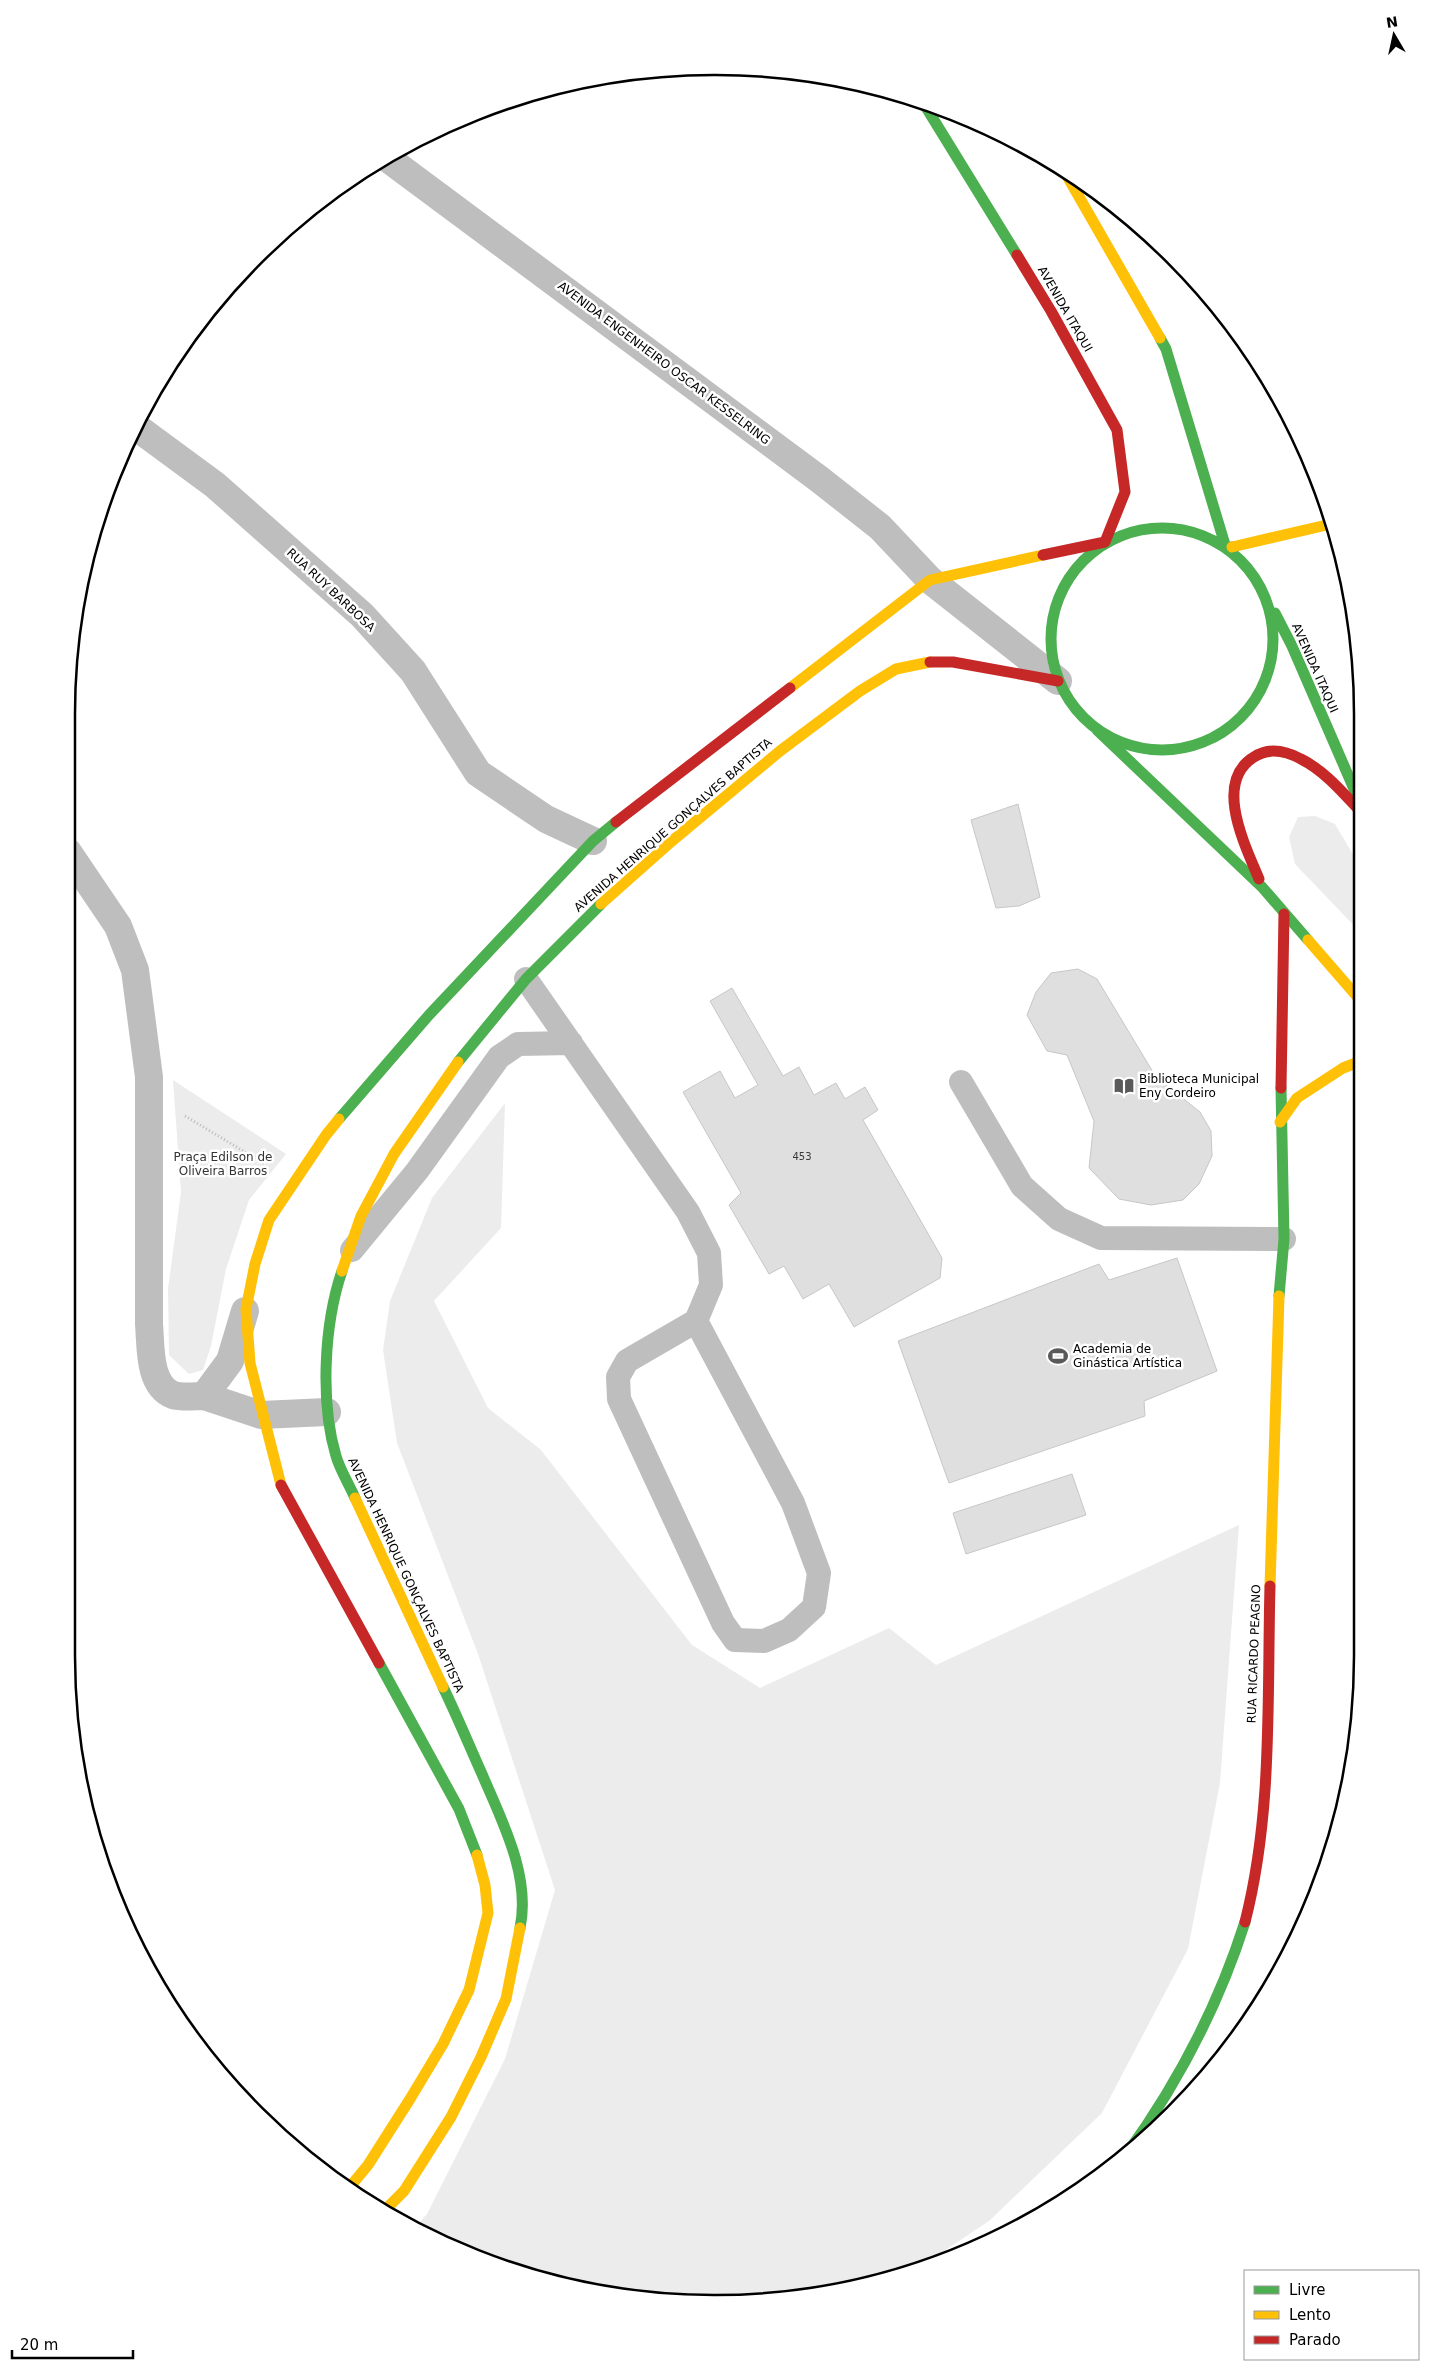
<svg xmlns="http://www.w3.org/2000/svg" width="1429" height="2370" font-family="'DejaVu Sans',sans-serif">
<rect width="100%" height="100%" fill="#fff"/>
<path fill="#ececec" d="M1315 816 1335 824 1361 868V933L1295 864 1289 837 1298 817Z
M173 1080 286 1154 249 1200 226 1269 211 1346 203 1370 189 1374 169 1355 168 1289 181 1192Z
M505 1103 501 1228 434 1301 488 1408 541 1450 692 1645 760 1688 889 1628 936 1665 1239 1525 1220 1783 1188 1949 1102 2113 989 2221 914 2271 799 2298 714 2304 630 2298 506 2269 428 2237 414 2228 427 2214 505 2059 555 1890 478 1654 397 1443 383 1350 390 1301 432 1198Z"/>
<path fill="#dfdfdf" stroke="#c7c7c7" d="M1018 804 1040 897 1019 906 996 908 971 820Z
M1078 969 1097 979 1156 1077 1200 1112 1211 1131 1212 1156 1199 1184 1183 1200 1151 1205 1119 1199 1089 1168 1094 1121 1067 1055 1047 1051 1027 1015 1036 992 1051 973Z
M732 988 783 1076 799 1067 814 1095 836 1083 845 1099 865 1087 878 1110 863 1120 942 1258 940 1278 854 1327 829 1284 803 1299 784 1266 769 1274 729 1205 741 1193 683 1092 720 1071 735 1098 758 1085 710 1001Z
M1177 1258 1217 1371 1144 1401 1145 1416 949 1483 898 1341 1099 1264 1109 1280Z
M1072 1474 1086 1515 966 1554 953 1513Z"/>
<g fill="none" stroke-linecap="round" stroke-linejoin="round">
<path stroke="#b9b9b9" stroke-width="3" stroke-dasharray="1 2.5" stroke-linecap="butt" d="M185 1116 265 1164"/>
<path stroke="#bebebe" stroke-width="24" d="M526 979 688 1212 709 1253 711 1285 696 1321 627 1361 618 1377 619 1399 723 1623 735 1640 764 1641 789 1630 814 1607 819 1573 793 1503 696 1321
M961 1082 1022 1186 1059 1219 1101 1238 1284 1239
M352 1250 417 1171 499 1057 518 1044 571 1043"/>
<path stroke="#bebebe" stroke-width="28" d="M387 158 819 479 880 527 930 580 1058 681
M139 429 215 485 362 615 413 671 478 773 546 819 593 841
M68 852 118 926 135 970 149 1077V1324C151 1346 148 1385 173 1395 183 1398 194 1396 204 1396L230 1361 245 1311
M204 1396 261 1415 327 1412"/>
<path stroke="#4caf50" stroke-width="11" d="M924 104 1017 255
M1160 338 1166 349 1226 548 1232 547
M1051 639a111 111 0 1 1 222 0a111 111 0 1 1-222 0Z
M1275 613 1292 646 1361 805
M1097 730 1262 887 1308 940
M458 1062 526 979 601 904
M339 1119 429 1015 593 841 616 822
M342 1271C324 1324 320 1402 336 1456 340 1470 349 1484 355 1498
M1279 1296 1284 1239 1281 1088
M379 1663 459 1809 477 1855
M443 1687C457 1716 469 1745 482 1774 502 1821 531 1876 520 1928
M1126 2155C1178 2083 1218 2007 1245 1922"/>
<path stroke="#ffc107" stroke-width="11" d="M1063 169 1160 338
M1232 547 1331 524
M790 688 930 580 1043 555
M601 904 672 841 780 751 860 691 896 669 930 662
M1308 940 1361 1001
M1280 1122 1297 1098 1343 1068 1361 1061
M342 1271 361 1216 394 1154 458 1062
M281 1485 250 1363 246 1309 255 1264 269 1220 326 1135 339 1119
M355 1498 443 1687
M1270 1586 1279 1296
M349 2188 368 2165 410 2099 443 2044 469 1990 488 1913 485 1885 477 1855
M385 2210 404 2191 451 2117 481 2057 506 1999 520 1928"/>
<path stroke="#c62828" stroke-width="11" d="M1017 255 1051 311 1117 430 1125 492 1105 542 1043 555
M930 662H953L1058 681
M616 822 790 688
M1259 879C1245 845 1213 782 1254 757 1269 747 1286 751 1301 759 1325 771 1343 793 1361 812
M1281 1088 1284 914
M281 1485 379 1663
M1245 1922C1273 1813 1267 1698 1270 1586"/>
</g>
<defs>
<symbol id="library-bare" viewBox="-9 -9 18 18"><path d="M-6-4Q-3-5.5-.7-3.5V5Q-3 3-6 4ZM6-4Q3-5.5 .7-3.5V5Q3 3 6 4Z" fill="#595959" stroke="#fff" stroke-width="2.5" paint-order="stroke"/></symbol>
<symbol id="stadium-bare" viewBox="-9 -9 18 18"><path d="M0-5a6.5 5 0 1 0 0 10a6.5 5 0 1 0 0-10ZM-3.5-1.8h7v3.6h-7Z" fill="#595959" stroke="#fff" stroke-width="2.5" paint-order="stroke"/></symbol>
</defs>
<g fill-rule="evenodd">
<use href="#library-bare" x="1110" y="1072" width="28" height="28"/>
<use href="#stadium-bare" x="1044" y="1342" width="28" height="28"/>
</g>
<g text-anchor="middle" stroke-width="5" stroke-linejoin="round" paint-order="stroke">
<g font-size="10" fill="#383838">
<text x="802" y="1160">453</text>
</g>
<g font-size="12" fill="#000" stroke="#fff">
<text transform="translate(1065 309) rotate(60)" y="4">AVENIDA ITAQUI</text>
<text transform="translate(664 363) rotate(37)" y="4">AVENIDA ENGENHEIRO OSCAR KESSELRING</text>
<text transform="translate(331 590) rotate(43)" y="4">RUA RUY BARBOSA</text>
<text transform="translate(1315 668) rotate(66)" y="4">AVENIDA ITAQUI</text>
<text transform="translate(673 825) rotate(-41)" y="4">AVENIDA HENRIQUE GONÇALVES BAPTISTA</text>
<text transform="translate(406 1575) rotate(65)" y="4">AVENIDA HENRIQUE GONÇALVES BAPTISTA</text>
<text transform="translate(1254 1654) rotate(-88)" y="4">RUA RICARDO PEAGNO</text>
</g>
<g font-size="12" fill="#000" stroke="#fff" text-anchor="start">
<text x="1139" y="1083">Biblioteca Municipal<tspan x="1139" dy="14">Eny Cordeiro</tspan></text>
<text x="1073" y="1353">Academia de<tspan x="1073" dy="14">Ginástica Artística</tspan></text>
</g>
<g font-size="12" fill="#333" stroke="#fff">
<text x="223" y="1161">Praça Edilson de<tspan x="223" dy="14">Oliveira Barros</tspan></text>
</g>
</g>
<path d="M0 0H1429V2370H0ZM714 75H715A639 639 0 0 1 1354 714V1656A639 639 0 0 1 715 2295H714A639 639 0 0 1 75 1656V714A639 639 0 0 1 714 75Z" fill="#fff" fill-rule="evenodd"/>
<path fill="none" stroke="#000" stroke-width="2.5" d="M714 75H715A639 639 0 0 1 1354 714V1656A639 639 0 0 1 715 2295H714A639 639 0 0 1 75 1656V714A639 639 0 0 1 714 75Z"/>
<rect x="1244" y="2270" width="175" height="90" fill="#ffffff" stroke="#999999"/>
<rect x="1254" y="2286" width="25" height="8" fill="#4caf50" stroke="#999999"/>
<text x="1289" y="2295" font-size="15" fill="#000000">Livre</text>
<rect x="1254" y="2311" width="25" height="8" fill="#ffc107" stroke="#999999"/>
<text x="1289" y="2320" font-size="15" fill="#000000">Lento</text>
<rect x="1254" y="2336" width="25" height="8" fill="#c62828" stroke="#999999"/>
<text x="1289" y="2345" font-size="15" fill="#000000">Parado</text>
<g transform="translate(1394 35) rotate(351)" stroke="#ffffff" stroke-width="4" paint-order="stroke">
<path d="M0-4L9 19L0 12L-9 19Z" fill="#000000"/>
<text y="-8" font-size="14" font-weight="bold" text-anchor="middle" fill="#000000">N</text>
</g>
<path d="M12 2350v8h121v-8" fill="none" stroke="#000000" stroke-width="2.5"/>
<text x="20" y="2350" font-size="15" fill="#000000" stroke="#ffffff" stroke-width="4" paint-order="stroke">20 m</text>
</svg>
